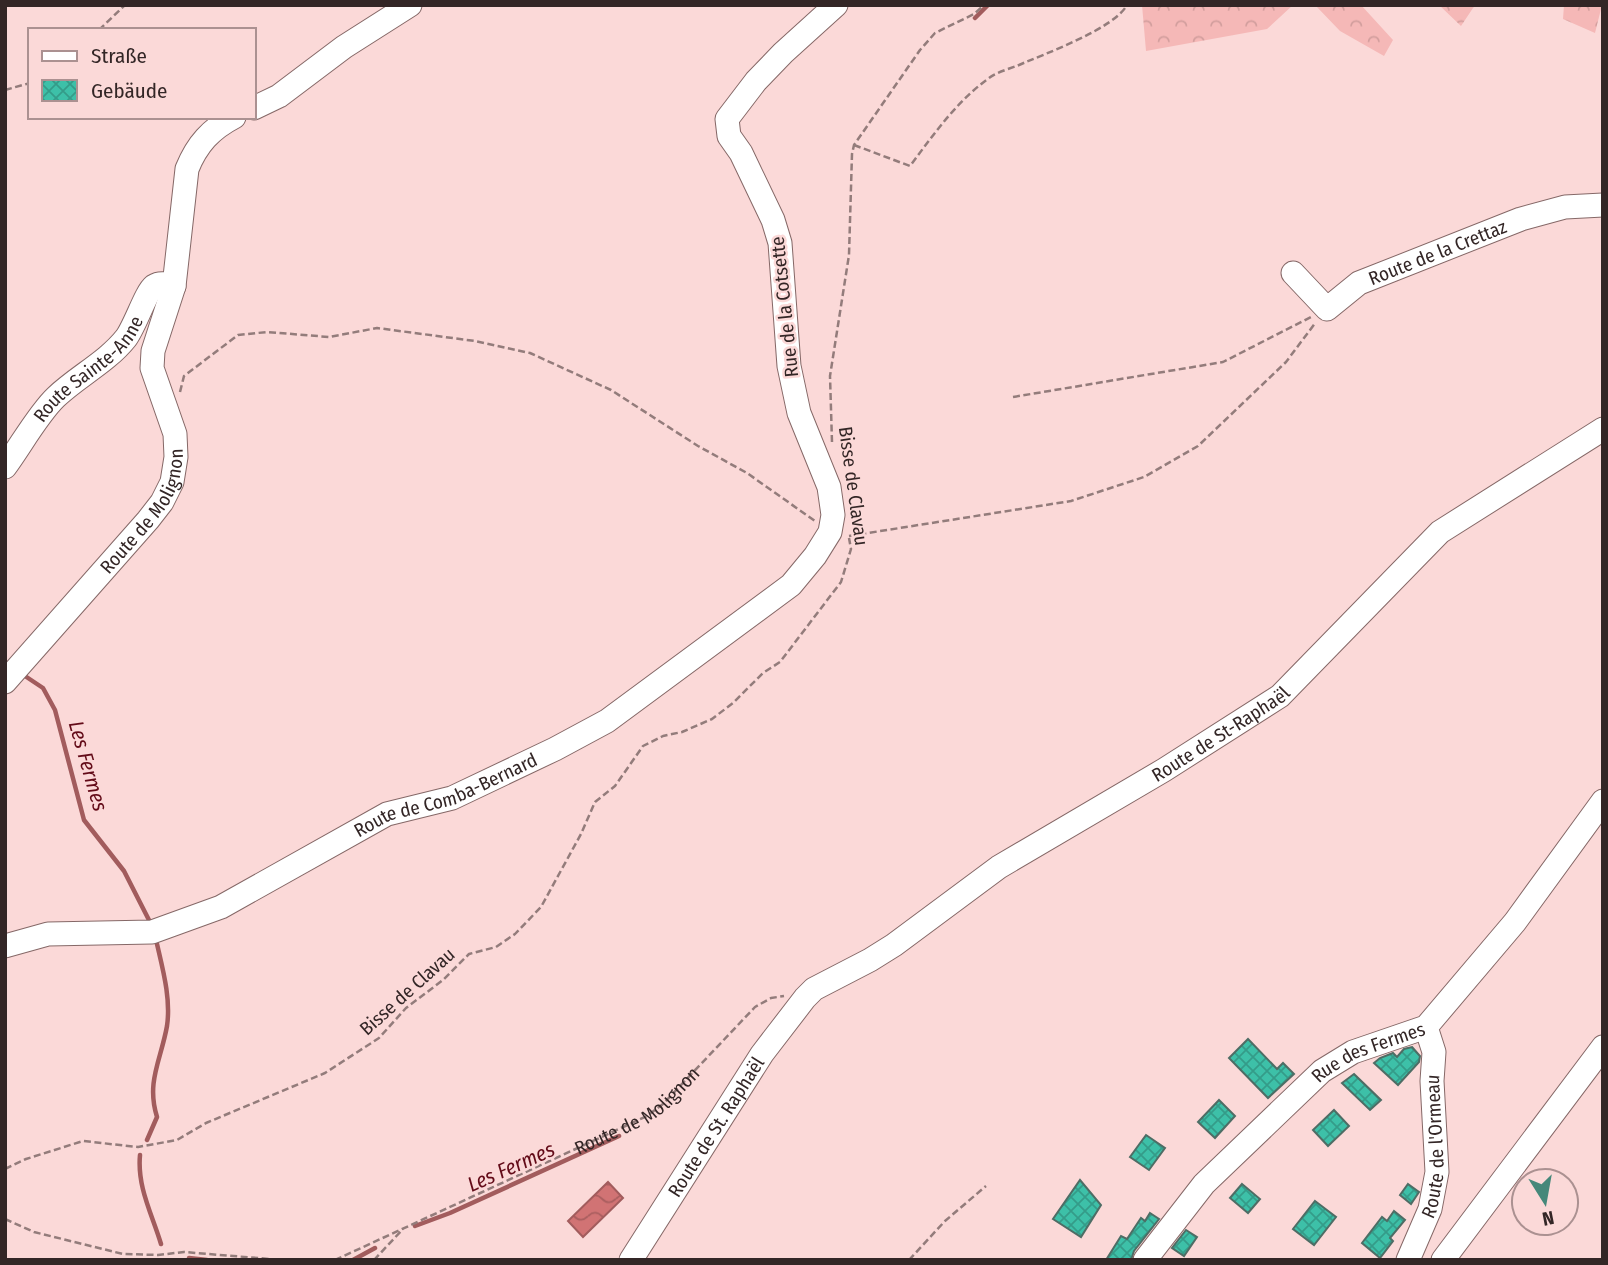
<svg xmlns="http://www.w3.org/2000/svg" width="1608" height="1265" font-family="'Fira Sans Condensed',sans-serif">
<defs>
<pattern id="forest-crowns" width="20" height="18" patternUnits="userSpaceOnUse" patternTransform="scale(1.75)"><rect width="20" height="18" fill="#f5b8b7"/><path d="M2 6a3 3 0 1 1 6 0M12 15a3 3 0 1 1 6 0" fill="none" stroke="#d29e9d"/></pattern>
<pattern id="water-waves" width="16" height="10" patternUnits="userSpaceOnUse" patternTransform="scale(1.75)"><rect width="16" height="10" fill="#d17374"/><path d="M0 5q4-4 8 0t8 0" fill="none" stroke="#aa5e5f"/></pattern>
<pattern id="building-cross-hatch" width="8" height="8" patternUnits="userSpaceOnUse" patternTransform="scale(1.75)"><rect width="8" height="8" fill="#3dc0a8"/><path d="M0 0l8 8M0 8l8-8" fill="none" stroke="#349c89"/></pattern>
</defs>
<rect width="100%" height="100%" fill="#fbd9d8"/>
<path fill="url(#forest-crowns)" d="M1142 5H1293L1267 29 1146 51Z
M1315 5H1361L1393 40 1384 56 1340 31Z
M1439 5H1475L1461 26Z
M1564 5H1602L1595 33 1563 19Z"/>
<path fill="url(#water-waves)" stroke="#a25c5d" stroke-width="2" d="M608 1182 623 1198 583 1237 568 1221Z"/>
<g fill="none" stroke-linecap="round" stroke-linejoin="round">
<path stroke="#a25c5d" stroke-width="4.5" d="M975 18 988 5
M22 674 43 688 55 710 84 820 124 871 151 924
M147 1140 157 1117C146 1082 161 1060 167 1026 171 999 163 970 157 944
M140 1155C137 1187 152 1214 161 1244
M415 1226 450 1213 619 1136
M189 1258 207 1260
M353 1260 375 1248"/>
</g>
<path fill="url(#building-cross-hatch)" stroke="#4e6d65" stroke-width="2" d="M1248 1039 1277 1069 1283 1063 1294 1074 1268 1098 1229 1058Z
M1412 1047 1420 1056 1419 1062 1398 1085 1374 1063 1380 1058 1393 1053 1397 1057 1404 1049Z
M1354 1074 1381 1100 1370 1110 1342 1083Z
M1219 1100 1235 1116 1215 1138 1198 1122Z
M1334 1110 1349 1126 1328 1146 1313 1130Z
M1146 1135 1165 1148 1149 1170 1130 1157Z
M1080 1180 1101 1205 1081 1237 1053 1219Z
M1242 1184 1260 1199 1248 1213 1230 1198Z
M1408 1184 1419 1192 1411 1204 1400 1195Z
M1315 1201 1336 1217 1314 1245 1293 1229Z
M1394 1211 1405 1220 1390 1238 1393 1241 1380 1258 1362 1243 1382 1217 1387 1221Z
M1150 1213 1159 1219 1134 1251 1131 1260H1106L1121 1236 1127 1239 1141 1218 1145 1221Z
M1186 1230 1197 1237 1184 1256 1172 1248Z"/>
<g fill="none" stroke-linecap="round" stroke-linejoin="round">
<defs>
<g id="minor">
<path d="M254 108 279 96 344 47 410 5"/>
<path id="s2" d="M1293 273 1327 309 1359 283 1521 219 1565 207 1603 205"/>
<path id="s3" d="M5 467C20 447 38 414 56 397 78 376 107 362 126 338 135 326 146 292 154 286 160 282 167 284 174 286"/>
<path id="s4" d="M5 682 148 520 162 502 172 482 176 457 175 434 152 368 153 351 174 286 187 169C197 144 211 129 234 117"/>
<path id="s5" d="M5 946 48 934 152 932 221 907 387 814 452 798 555 749 607 721 791 585 815 556 830 532 833 515 829 487 799 413 789 366 780 243 773 220 741 153 729 136 727 119 756 81 783 53 836 5"/>
<path id="s6" d="M631 1260 762 1054 805 998 814 989 870 960 894 945 999 867 1164 770 1280 696 1440 532 1603 429"/>
<path id="s7" d="M1145 1260 1204 1184 1322 1071 1353 1052 1426 1027 1515 922 1603 801"/>
<path id="s8" d="M1408 1260 1430 1209 1437 1172 1432 1081 1434 1052 1426 1027"/>
<path d="M1443 1260 1603 1047"/>
</g>
</defs>
<use href="#minor" stroke="#856867" stroke-width="25"/>
<g stroke="#937c7b" stroke-width="2.5" stroke-dasharray="7 3.5" stroke-linecap="butt">
<path d="M99 30 125 5"/>
<path d="M5 90 30 83"/>
<path d="M854 145 910 166C934 134 956 102 989 78 997 72 1009 69 1019 65 1044 54 1114 29 1127 5"/>
<path d="M180 392 184 376 238 335 267 332 329 337 377 328 475 341 530 353 611 390 698 446 747 473 815 521"/>
<path d="M1013 397 1223 362 1311 317"/>
<path d="M832 442 830 376 849 255 852 154 854 145 920 50 935 33 974 14 984 5"/>
<path d="M849 536 1071 501 1144 477 1198 446 1286 362 1316 322"/>
<path d="M5 1169 26 1159 83 1141 138 1147 177 1140 206 1123 325 1073 379 1038 406 1008 443 980 469 954 496 947 515 934 541 907 581 834 595 802 615 786 643 746 663 736 682 732 712 719 733 703 763 673 780 662 841 582 851 549 849 538"/>
<path d="M5 1219 34 1232 123 1254 158 1255 184 1252 282 1260"/>
<path id="s1" d="M335 1260 647 1116 663 1104 755 1007 771 998 784 996"/>
<path d="M374 1260 403 1229"/>
<path d="M909 1260 945 1221 986 1186"/>
</g>
<use href="#minor" stroke="#fff" stroke-width="23"/>
</g>
<g text-anchor="middle" stroke-width="5" stroke-linejoin="round" paint-order="stroke">
<g font-size="19" fill="#332626" stroke="#fbd9d8">
<text dy="7" stroke="none"><textPath href="#s2" startOffset="175">Route de la Crettaz</textPath></text>
<text transform="translate(784 307) rotate(-96)" y="7">Rue de la Cotsette</text>
<text dy="7" stroke="none"><textPath href="#s3" startOffset="130">Route Sainte-Anne</textPath></text>
<text transform="translate(854 486) rotate(82)" y="7">Bisse de Clavau</text>
<text dy="7" stroke="none"><textPath href="#s4" startOffset="222">Route de Molignon</textPath></text>
<text dy="7" stroke="none"><textPath href="#s6" startOffset="808">Route de St-Raphaël</textPath></text>
<text dy="7" stroke="none"><textPath href="#s5" startOffset="474">Route de Comba-Bernard</textPath></text>
<text transform="translate(407 991) rotate(-42)" y="7">Bisse de Clavau</text>
<text dy="7" stroke="none"><textPath href="#s7" startOffset="310">Rue des Fermes</textPath></text>
<text dy="7" stroke="none"><textPath href="#s1" startOffset="338">Route de Molignon</textPath></text>
<text dy="7" stroke="none"><textPath href="#s6" startOffset="158">Route de St. Raphaël</textPath></text>
<text dy="7" stroke="none"><textPath href="#s8" startOffset="119">Route de l'Ormeau</textPath></text>
</g>
<g font-size="21" font-style="italic" fill="#630b18" stroke="#fbd9d8">
<text transform="translate(88 766) rotate(74)" y="7">Les Fermes</text>
<text transform="translate(511 1167) rotate(-24)" y="7">Les Fermes</text>
</g>
</g>
<rect width="1608" height="1265" fill="none" stroke="#332626" stroke-width="14"/>
<rect x="28" y="28" width="228" height="91" fill="#fbd9d8" stroke="#ab9191" stroke-width="2"/>
<rect x="42" y="51" width="35" height="10" fill="#ffffff" stroke="#ab9191" stroke-width="2"/>
<text x="91" y="63" font-size="21" fill="#332626">Straße</text>
<rect x="42" y="80" width="35" height="21" fill="url(#building-cross-hatch)" stroke="#ab9191" stroke-width="2"/>
<text x="91" y="98" font-size="21" fill="#332626">Gebäude</text>
<g transform="translate(1545 1202) rotate(169)"><circle r="33" fill="#fbd9d8" stroke="#ab9191" stroke-width="2"/>
<path d="M0-5L12 26L0 18L-12 26Z" fill="#46887a"/>
<text y="-10" font-size="19" font-weight="bold" text-anchor="middle" fill="#332626">N</text>
</g>
</svg>
